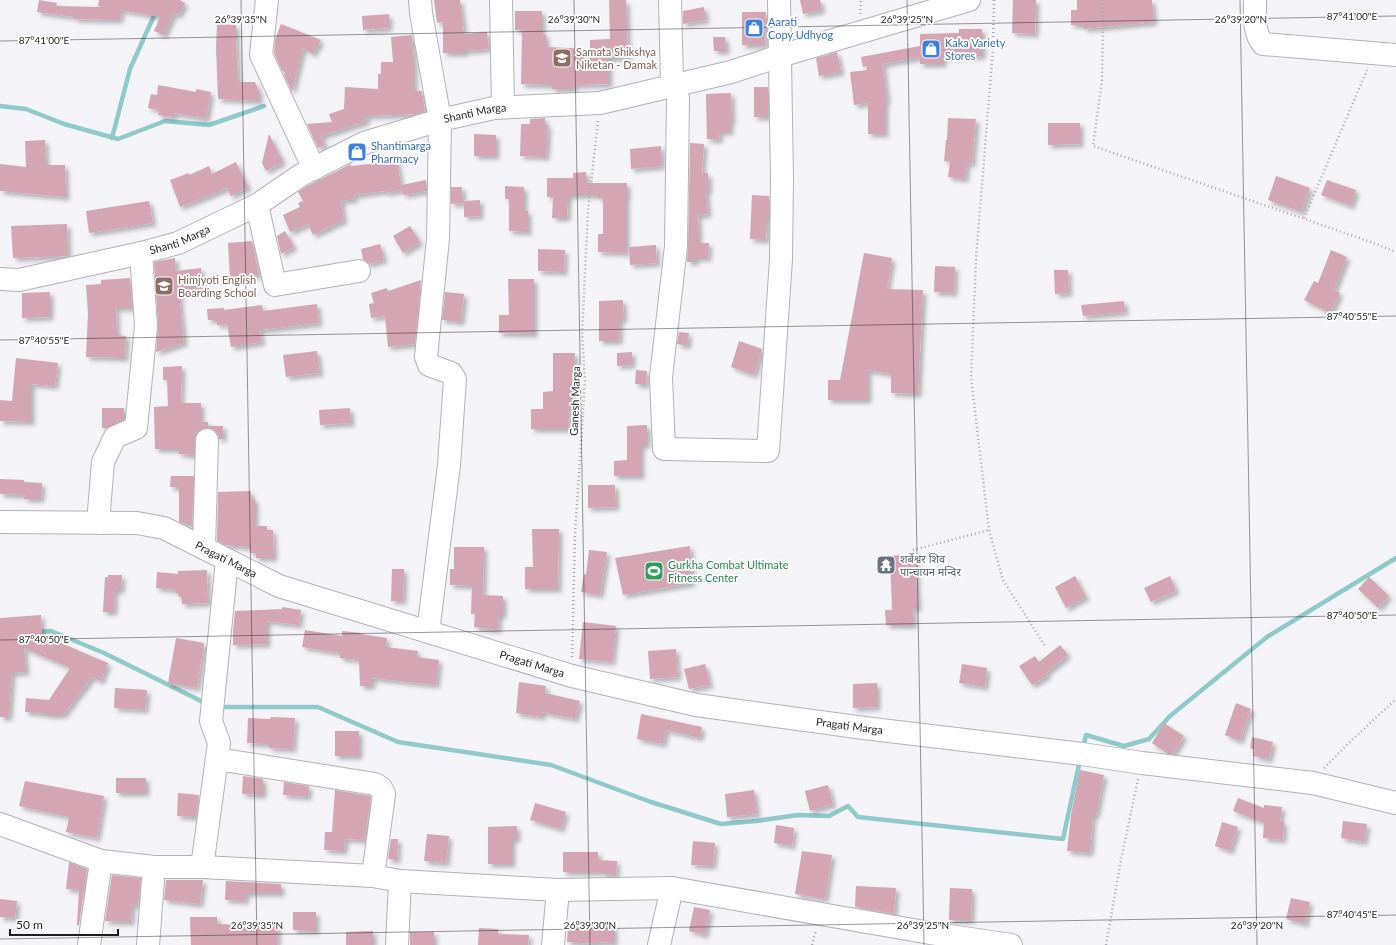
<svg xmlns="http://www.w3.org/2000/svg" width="1396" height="945" font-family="Lato,'Noto Sans Devanagari',sans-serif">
<defs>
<filter id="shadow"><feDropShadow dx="3.5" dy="3.5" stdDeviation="2" flood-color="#0004"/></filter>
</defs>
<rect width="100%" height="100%" fill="#f3f3f8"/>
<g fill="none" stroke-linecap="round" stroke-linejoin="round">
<path stroke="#90c9ca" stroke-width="4.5" d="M0 106 26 109 64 124 118 139 165 121 209 125 264 106
M112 138 130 69 161 0
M37 632 51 631 104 653 207 704
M218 707H318L398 742 551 765 651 802 721 824 756 821 798 815 829 816 848 806 858 817 1063 839 1080 760
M1083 749 1086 735 1124 746 1149 739 1170 716 1267 637 1396 558"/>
</g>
<path fill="#d4a5b3" filter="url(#shadow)" d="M39 0 57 3 56 6 103 7 98 6 99 0H180L185 3 179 15 174 13 164 35 154 31 160 17 121 10 120 20 75 19V17L37 12Z
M434 0H460L464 34 487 32 489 49 464 51V53H443V22L437 23Z
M609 0H626L628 57 609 58V84L574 85V89H552V85L521 84 522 30H515V11H542V34L546 35V47L590 49V40L610 39Z
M800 0H820L822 10 803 14Z
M1013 0H1036L1035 34 1012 33Z
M1077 0H1152L1154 22 1084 29V25H1071V10H1077Z
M704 7 706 20 683 24V11Z
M742 12H766L765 45H742Z
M389 14V28L363 30 362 16Z
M217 24 236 25V41L238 82H255L259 92V101L218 99 216 48Z
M281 24 321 40 313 54 303 48 292 92 284 75 285 72 282 71 274 53 275 40Z
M959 29H982V56L943 57V64H920V57L883 64 887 101 885 102V134H868V103L854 105 850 72 867 70V66L863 67 861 57 920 46V34L959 33Z
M412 35 414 62V91H422L425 111 418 114 365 116 367 121 321 136 325 145 318 148 307 124 332 122 329 114 344 109 345 87 378 89V74H381V62H393L391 37Z
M713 37H725L726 51H714Z
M837 52 841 72 819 76 816 58Z
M158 85 196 92V89L211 92 206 119 174 113V117L158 115 159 110 148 108 151 94 157 95Z
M754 87H768V117H754Z
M731 93 732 122H730V132H720L719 140 707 139 706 94Z
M545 118V125H548L546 157 520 156 521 124H530V119Z
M948 118 976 119 972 164 967 163 965 179 948 177 950 162 944 161 946 140H947Z
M1048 123H1080V144L1048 145Z
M269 134 283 162 266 171 262 163Z
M474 134 496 135V156H474Z
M45 140 46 165H65L66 197 0 191V164L26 167 25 141Z
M690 143 704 144 702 173H708L709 190 706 191 708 214 698 215 699 243H709L708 258H695V262H687L688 246Z
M661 146 662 166 631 169 630 149Z
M396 156 402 190 385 193V191L354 195 355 199 341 201 344 220 313 235 308 224 290 232 283 215 300 207 298 203 303 201 298 192 307 186 351 164V166L378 163V159Z
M236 162 248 187 231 196 227 188 180 207 170 180 189 173V175L209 166 212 174Z
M586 172V183H627V198H626V253L598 252V234H603V198H598V195H570V197H568L567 218H552L553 197H547V178H573V173Z
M1276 176 1310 188 1301 212 1268 200Z
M426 180V191L403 195 401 185Z
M1327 180 1356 190 1351 206 1321 195Z
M505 186 524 187V211H528V232L509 231V199H505Z
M451 187H462L463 203 451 204Z
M752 195 769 196V219H767L766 240 750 239Z
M480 200V216L464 217V201Z
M149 201 153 223 89 233 86 211Z
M67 224 68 256 13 258 11 226Z
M410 226 420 242 403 253 393 236Z
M285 231 294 247 281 254 277 236Z
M252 241 259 275 230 277 228 243Z
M380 244 384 260 369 264 363 259 361 249Z
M656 245 657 263 630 265 629 247Z
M538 249 565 250 564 272 538 271Z
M1331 250 1347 257 1334 290 1340 293 1330 313 1304 300 1314 281 1318 283Z
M864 253 892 258 887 289 923 290 918 394 891 393V374L868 370V400H828V380H840Z
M175 258 176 271 201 268 203 291 179 293 184 343 156 352 158 325 154 262Z
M935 266 955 267 954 293 934 292Z
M1054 270H1068L1069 293 1055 294Z
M130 278 132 308H116L117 335 126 336 125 358 86 357 88 313 86 285 101 284V280Z
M508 279H534V334L499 333V315H509Z
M421 280 415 344 388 347 385 316 371 318 369 304 374 303 371 293 387 288 388 291Z
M50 292V317L22 318V293Z
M445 292 464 294 461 322 442 320Z
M623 300 624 319H620L619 341H599V301Z
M1124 301 1125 312 1083 316 1081 305Z
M317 304 319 323 260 330 262 342 231 347 227 324 217 325V320H208L207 309 224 308V310L262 305 263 311Z
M679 332 689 333 687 346 677 344Z
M739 341 762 349 754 375 731 367Z
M317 351 320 373 286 377 283 355Z
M632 352V365L617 366V353Z
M553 353H575L574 372H572L573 407H568V429H531V409H543V392L553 391Z
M16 358 58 363 55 386 31 384V422L0 421V400L12 401Z
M182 366 181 403H201V422H208V426H223V439H219L218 434 214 430 208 428 201 429 197 433 194 440V455L179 454V449H155L154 407 168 406 167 380H163V367Z
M636 370 647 371 646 385 635 384Z
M102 408H124V420L107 428H102Z
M350 408 351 423 320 425 319 410Z
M647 425V445H641V476H614V461L627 460V426Z
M171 476H194L192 524H184L179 522V487H170Z
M0 479 24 480V482L42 483 41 499H24L25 495 0 494Z
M588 485H615L616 507 588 508Z
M251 491V499H255V526H267V530H273L274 558H256V553H250V547L225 545 217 541 218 492Z
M532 529H559L558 589H525V567H533Z
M690 546 692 583 623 595 615 558Z
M454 547H484L483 595 503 596V615H499L498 630 474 627 475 614H471L472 586 450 585V569H454Z
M589 550 607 552 600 595 581 592 584 574 586 575Z
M915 554 918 608H913L914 625H886L885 610H892L890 556Z
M392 569H404L403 601H391Z
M207 570 208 603 182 604 181 596 179 597 178 593H176V590L156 588 157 572 178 574V571Z
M108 575H122L121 590H115L114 612H103L105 577H108Z
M1075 576 1086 597 1066 608 1055 587Z
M1170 576 1176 591 1151 602 1144 588Z
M1369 577 1389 596 1378 608 1358 589Z
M282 607 301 610 299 625 267 621V644L233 645V631L235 611 282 609Z
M41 615 42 635 108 663 101 681 92 677 63 715H47V714L25 712 26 698 49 700 70 668 24 648 26 672 12 673 9 717H0V618Z
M583 622 616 626 612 662 579 659Z
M305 630 342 636V631L361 633V634L387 638 386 647 418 651 417 657 439 660 436 685 372 678V686H360L359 660 340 658V653L302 647Z
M176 638 204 643 197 688 168 683Z
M1060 645 1068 655 1046 673 1048 675 1032 685 1019 666 1035 656 1039 662Z
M676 649 678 677 650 679 648 651Z
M705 664 710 685 689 689 684 669Z
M962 664 987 668 985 687 959 683Z
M519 682 546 686 545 693 580 701 575 719 542 712V717L516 713Z
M877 683V707L853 708V684Z
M115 688 147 690 145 710 114 708Z
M1236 703 1251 709 1240 741 1225 735Z
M641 714 702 727 700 738 666 730 663 744 637 739Z
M271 717 295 718 293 749 269 748V744L247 743 248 718 270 719Z
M1164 723 1184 736 1173 754H1168L1152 743Z
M335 731H359V756H335Z
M1252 737 1273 742 1269 759 1253 756 1255 750 1250 748Z
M1080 770 1104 775 1096 815H1093L1090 853 1067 851 1071 815Z
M243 776 263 779V795L242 794Z
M116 778H146V793H116Z
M25 781 104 796 97 838 66 832 69 817 19 806Z
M284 782 309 786 308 797 283 795Z
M828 785 833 804 810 811 805 791Z
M335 790 371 796 365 840 345 839 344 851 324 850 325 832H332Z
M754 790 757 814 727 817 725 794Z
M178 793 199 795 196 817 177 816Z
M1238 798 1264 808V805L1282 807 1280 822H1284L1283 840 1263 838 1264 823 1233 811Z
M535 803 566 812 561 829 530 820Z
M1343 821 1367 824 1364 842 1341 838Z
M1222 822 1238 827 1230 851 1215 846Z
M776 825 794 828 792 846 774 843Z
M517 826V839H512V864H488V827Z
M427 834 449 836 446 863 424 861Z
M391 839H398L397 860 388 859Z
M693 841 715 843 713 866 691 865Z
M802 851 832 855 825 899 795 894Z
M563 852H598V860L617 861 616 875 602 874V872H563Z
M69 862 87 869 79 925H77L79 890 66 889Z
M112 875 141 878 138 906 132 905 131 922 105 921Z
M166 880H203L200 904 164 900Z
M226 881 281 884V893H246L245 901 225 900Z
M856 886 896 888 894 914 855 907Z
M950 888 972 889 971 920H949Z
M1291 898 1310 902 1305 924 1286 919Z
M0 899 17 901 15 918 0 917Z
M694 907 710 910 705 935 689 931Z
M293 912H316V931L293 930Z
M190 917H217V924L278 926 277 945H191Z
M568 926 601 928V926H614V943L597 942V944L567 942Z
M479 928 498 929V934L529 935 528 945H478Z
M373 931V945H346V932Z
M410 932H434V945H410Z"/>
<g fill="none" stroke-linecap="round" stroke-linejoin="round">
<defs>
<g id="minor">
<path d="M267 0 261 55 314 169"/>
<path d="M420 0 421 13 440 120 438 239 426 357 429 365 451 373 455 379 449 465 428 632"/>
<path d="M501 0 503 107"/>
<path d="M670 0 672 83"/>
<path d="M1255 0C1255 15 1253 32 1263 44L1396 55"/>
<path d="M678 98 676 246 661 377 664 449 768 451 781 259 782 179 779 0"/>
<path d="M257 205 275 285 359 271"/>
<path id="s1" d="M0 279 19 280 141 253 178 243 257 205 301 175 364 143 440 120 494 108 600 103 731 72 780 56 969 0"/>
<path id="s2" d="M0 522 137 523 164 528 279 586 572 676 696 705 864 728 1082 754 1142 763 1313 783 1396 803"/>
<path d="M98 523 103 462 115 437 136 428 146 326 141 253"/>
<path d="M204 548 207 440"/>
<path d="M217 759 375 784 381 788 384 794 373 876"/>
<path d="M0 824 101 861 154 867H202L373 876 400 881 558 890 672 888 930 933 1011 945"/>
<path d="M202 867 219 743 211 721 227 560"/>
<path d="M89 945 101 861"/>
<path d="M148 945 154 867"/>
<path d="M397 945 400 881"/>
<path d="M553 945 558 890"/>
<path d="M659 945 672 888"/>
</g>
</defs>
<use href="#minor" stroke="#b1b2b7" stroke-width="24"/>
<path stroke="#a8a8ac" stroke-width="2.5" stroke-dasharray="1 3" stroke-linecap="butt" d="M994 0 993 48 976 259 971 377 989 530 1003 580 1045 646
M1101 0 1103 14 1102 80 1093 146 1371 242 1396 252
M860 14 861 0
M1304 218 1367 70
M913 550 989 530
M572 657 575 534 585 381 582 334 588 210 598 120
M1324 768 1353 739 1396 699
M812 945 816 930
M1106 945 1121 860 1138 779"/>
<use href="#minor" stroke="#fff" stroke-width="22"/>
</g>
<path fill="none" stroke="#1e1e20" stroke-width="1" stroke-opacity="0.45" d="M241 0 257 945M574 0 590 945M907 0 924 945M1240 0 1257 945M0 41 1396 16M0 340 1396 316M0 640 1396 615M0 939 1396 915"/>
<defs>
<symbol id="shop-square" viewBox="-11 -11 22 22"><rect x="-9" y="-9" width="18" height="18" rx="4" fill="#3f7fe0" stroke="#fff"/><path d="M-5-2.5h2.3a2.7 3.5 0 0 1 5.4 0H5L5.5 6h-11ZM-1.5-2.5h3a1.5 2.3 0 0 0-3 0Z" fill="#fff"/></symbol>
<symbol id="school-square" viewBox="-11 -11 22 22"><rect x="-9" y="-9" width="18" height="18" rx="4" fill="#8d6e63" stroke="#fff"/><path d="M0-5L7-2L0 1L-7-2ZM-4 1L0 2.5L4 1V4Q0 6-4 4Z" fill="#fff"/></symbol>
<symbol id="temple-square" viewBox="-11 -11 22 22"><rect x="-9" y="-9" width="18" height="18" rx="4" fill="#6b7280" stroke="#fff"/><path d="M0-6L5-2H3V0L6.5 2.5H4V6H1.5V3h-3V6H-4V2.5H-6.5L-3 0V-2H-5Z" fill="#fff"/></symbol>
<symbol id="stadium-square" viewBox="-11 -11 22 22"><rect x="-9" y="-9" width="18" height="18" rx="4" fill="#2e9e5b" stroke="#fff"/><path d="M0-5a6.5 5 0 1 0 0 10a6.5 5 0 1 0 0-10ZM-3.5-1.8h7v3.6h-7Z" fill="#fff"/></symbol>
</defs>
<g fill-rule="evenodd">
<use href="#shop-square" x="743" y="17" width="22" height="22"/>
<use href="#shop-square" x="920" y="38" width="22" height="22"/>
<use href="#school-square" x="551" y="47" width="22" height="22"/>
<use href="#shop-square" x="346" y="141" width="22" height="22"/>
<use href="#school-square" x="153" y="275" width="22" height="22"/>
<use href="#temple-square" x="875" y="554" width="22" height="22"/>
<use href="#stadium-square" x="643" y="560" width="22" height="22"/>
</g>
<g text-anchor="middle" stroke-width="3.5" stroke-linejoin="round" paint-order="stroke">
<g font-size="11" fill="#366cbe" stroke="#fff" text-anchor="start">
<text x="768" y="26">Aarati<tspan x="768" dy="13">Copy Udhyog</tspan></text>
<text x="945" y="47">Kaka Variety<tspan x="945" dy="13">Stores</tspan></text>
<text x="371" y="150">Shantimarga<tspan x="371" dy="13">Pharmacy</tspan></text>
</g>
<g font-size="11" fill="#785e54" stroke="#fff" text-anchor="start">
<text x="576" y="56">Samata Shikshya<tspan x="576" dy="13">Niketan - Damak</tspan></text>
<text x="178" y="284">Himjyoti English<tspan x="178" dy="13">Boarding School</tspan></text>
</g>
<g font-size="11" fill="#1e1e20" stroke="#fff">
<text dy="4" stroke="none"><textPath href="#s1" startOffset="509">Shanti Marga</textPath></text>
<text dy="4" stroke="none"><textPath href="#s1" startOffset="185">Shanti Marga</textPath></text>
<text transform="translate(575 401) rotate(-88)" y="4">Ganesh Marga</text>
<text dy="4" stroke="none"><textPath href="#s2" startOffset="234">Pragati Marga</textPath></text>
<text dy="4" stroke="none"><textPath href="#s2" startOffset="558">Pragati Marga</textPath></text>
<text dy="4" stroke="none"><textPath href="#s2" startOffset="882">Pragati Marga</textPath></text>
</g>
<g font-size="11" fill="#5b616d" stroke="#fff" text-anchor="start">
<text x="900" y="563">शर्बेश्वर शिव<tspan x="900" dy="13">पान्चायन मन्दिर</tspan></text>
</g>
<g font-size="11" fill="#27864d" stroke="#fff" text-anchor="start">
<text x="668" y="569">Gurkha Combat Ultimate<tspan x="668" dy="13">Fitness Center</tspan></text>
</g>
</g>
<g font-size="10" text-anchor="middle" fill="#1e1e20" stroke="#fff" stroke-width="3.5" stroke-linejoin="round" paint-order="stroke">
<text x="1352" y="20">87°41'00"E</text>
<text x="241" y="23">26°39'35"N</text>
<text x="574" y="23">26°39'30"N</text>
<text x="907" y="23">26°39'25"N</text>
<text x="1241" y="23">26°39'20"N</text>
<text x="44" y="44">87°41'00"E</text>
<text x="1352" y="320">87°40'55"E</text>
<text x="44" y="344">87°40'55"E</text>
<text x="1352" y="619">87°40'50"E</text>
<text x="44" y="643">87°40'50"E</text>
<text x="1352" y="918">87°40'45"E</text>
<text x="257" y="929">26°39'35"N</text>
<text x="590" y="929">26°39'30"N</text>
<text x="923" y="929">26°39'25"N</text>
<text x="1257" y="929">26°39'20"N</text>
</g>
<path d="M10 929v6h108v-6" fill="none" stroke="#1e1e20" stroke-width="2"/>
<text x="16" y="929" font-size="12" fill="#1e1e20" stroke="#ffffff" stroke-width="3" paint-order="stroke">50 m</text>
</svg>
